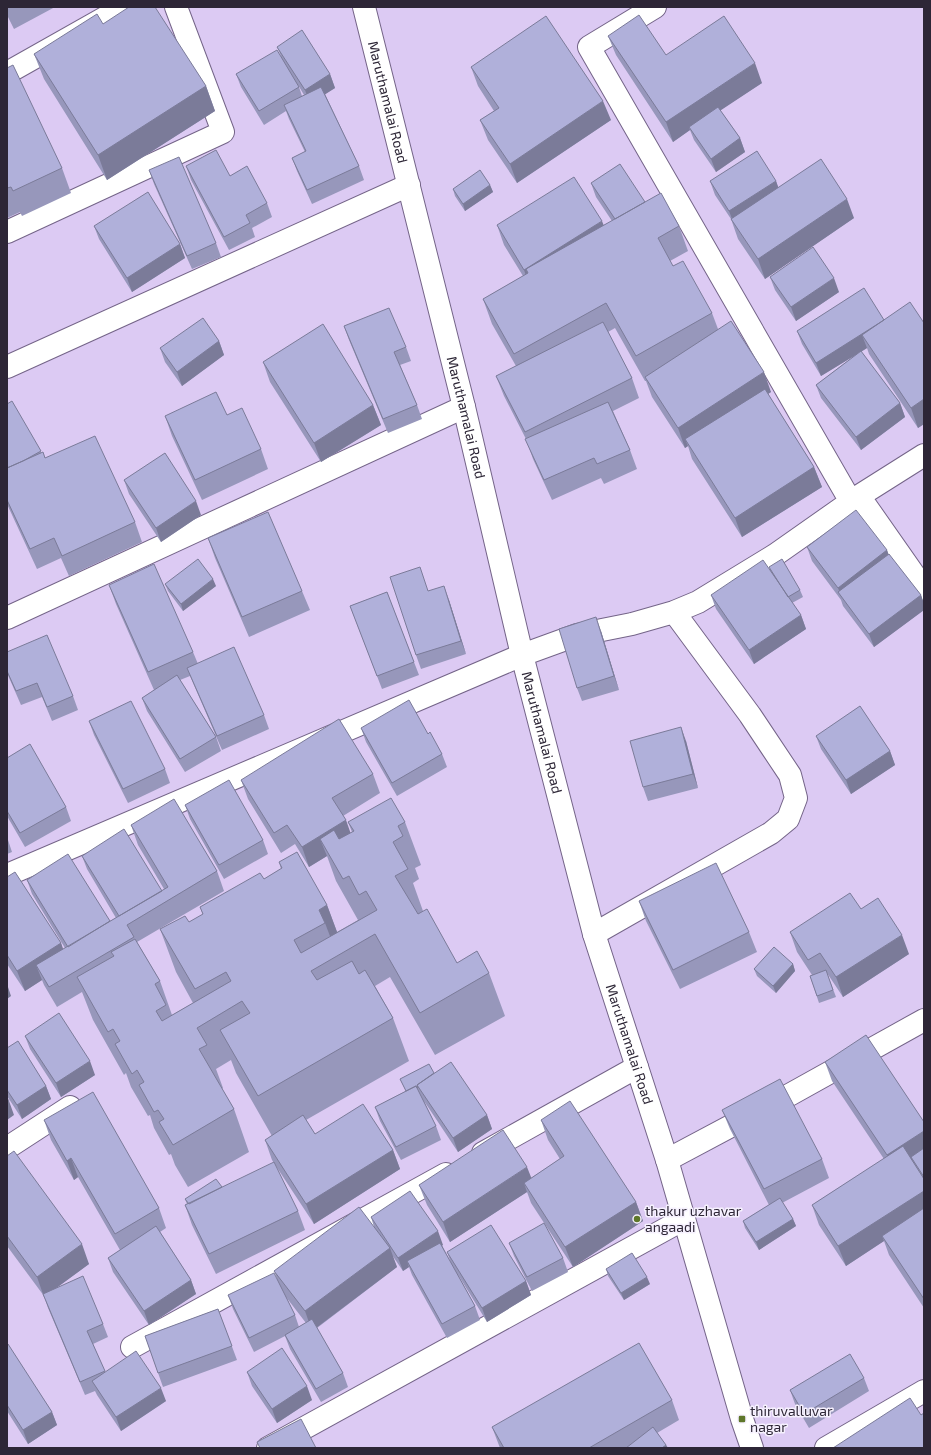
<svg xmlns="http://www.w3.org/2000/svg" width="931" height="1455" font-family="'Exo 2',sans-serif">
<rect width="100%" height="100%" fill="#dccaf3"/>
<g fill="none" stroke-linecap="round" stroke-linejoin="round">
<defs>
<path id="minor" d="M655 7 589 47 851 502
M7 73 124 7
M7 232 223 132 176 7
M7 367 409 185
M859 496 924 589
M7 618 464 407
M7 875 522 655 577 635 632 624 674 612 698 602 775 555 859 496 924 455
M594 934 771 833 788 819 796 798 790 775 750 715 674 612
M7 1148 70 1107
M483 1153 637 1067
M667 1160 791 1094 924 1020
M132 1347 446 1174
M268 1448 684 1219
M826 1448 924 1391"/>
<g id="major">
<path id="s1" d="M364 7 464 407 522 655 594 934 667 1160 742 1419 752 1448"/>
</g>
</defs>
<use href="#minor" stroke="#746488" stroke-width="24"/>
<use href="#major" stroke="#746488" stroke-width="24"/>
<use href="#minor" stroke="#fff" stroke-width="22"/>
<use href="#major" stroke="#fff" stroke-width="22"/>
</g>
<path fill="#9797bb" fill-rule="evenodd" d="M7 7H55L14 29 7 15Z
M103 24 206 86 215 111 107 180 44 79 34 54Z
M608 36 666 55 762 83 720 110 740 138 745 152 716 172 694 140 690 130 673 142 616 55Z
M277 47 330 74 335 88 325 94 359 166 364 180 312 204 297 171 292 158 305 152 289 119 286 111 264 125 241 87 236 74 281 56ZM297 83 304 95 302 96 299 87Z
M471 67 611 120 517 183 488 140 480 120 494 111 478 86Z
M7 68 62 168 71 193 22 216 20 212 7 218Z
M186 166 230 176 267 203 272 217 252 228 255 237 229 250 191 180Z
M149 170 216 243 221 257 192 269 154 184Z
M710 181H776L778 187 854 218 765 279 738 239 731 219 715 195Z
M591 183 645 202 679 226 688 251 670 261 673 266 712 313 718 329 771 392 768 394 814 467 822 487 742 537 692 459 688 446 685 448 652 397 646 381H645L615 328 608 332 632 378 639 398 613 411 630 450 637 469 604 484 601 478 552 500 533 459 526 439 504 396 496 376 516 366 492 324 483 299 523 276 504 245 497 225H604L612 221 596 197Z
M490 185 493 192 465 211 455 196 453 189Z
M94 226 180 244 185 258 132 292 99 239Z
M770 277 839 292 796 321 775 290Z
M884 320 924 323V424L918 428 869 354 867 348 861 352 900 403 905 417 861 450 821 398 816 385 854 356 821 376 802 344 797 331Z
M344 326 406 347 411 361 400 365 417 405 422 419 388 433 349 340Z
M219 341 224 355 182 386 165 362 160 348Z
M263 362 373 405 381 425 321 462 270 382Z
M7 404 45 458 135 522 142 542 69 576 61 558 37 569 7 504Z
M227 415 261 449 268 469 202 500 172 436 165 416Z
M124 480 201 515 161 542 129 494Z
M208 538 302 591 310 610 249 637 215 558Z
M807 547 887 550 888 554 921 595 924 604V610L874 647 843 606 841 600 812 561Z
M769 567 800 590 803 597 792 603 801 615 806 629 754 664 716 609 711 595 770 570Z
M165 584 216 586 183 611 168 591Z
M109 585 193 652 198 664 264 715 269 729 222 750 190 676 180 680 216 737 221 751 185 772 147 711 142 698 154 690 116 604Z
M428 591 449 600 466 654 421 669 416 655Z
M387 592 419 675 382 689 350 606Z
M601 631 619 690 582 701 577 688Z
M7 652 73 696 78 710 52 721 42 697 21 705 7 673Z
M89 721 165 769 170 783 128 803 94 735Z
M361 728 428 734 442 754 447 767 397 796 366 742Z
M816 736 890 751 895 765 851 794 821 749Z
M686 741 698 788 648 801 643 787Z
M7 758 66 807 71 821 25 847 7 816Z
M373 774 380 793 343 816 350 833 352 832 348 822H405L421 865 415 868 419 879 413 883 423 911 457 963 489 973 505 1016 435 1055 390 977 375 986 393 1018 409 1061 306 1120 315 1134 393 1150 400 1169 314 1224 272 1160 265 1140 272 1136 236 1073 231 1060 216 1069 223 1088 222 1089 234 1109 249 1152 188 1187 175 1165 171 1154 169 1155 154 1128 150 1115 148 1116 131 1087 126 1073 124 1075 93 1020 82 992 57 1007 44 985 42 980 25 991 7 964V877L61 943 63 950 65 948 32 894 27 880 110 921 116 918 87 869 82 856 162 891 164 889 138 845 131 825 217 871 224 891 137 942 160 981 172 1015 193 1003 176 972 160 929 189 922 203 915 200 907 264 879 281 869 279 862 327 905 337 932 358 920 336 881 327 856 309 867 295 844 281 853 248 799 241 780Z
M185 805 263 840 268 854 224 879 190 819Z
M7 837 12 852 7 854Z
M639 901 749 932 757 952 680 989 646 921Z
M790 932 909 954 843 997 827 973 836 997 819 1003 810 976 812 975 797 952Z
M793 964 795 971 776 993 757 976 754 969Z
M25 1036 95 1075 61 1097 30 1049Z
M7 1048 46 1086 51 1099 22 1119 7 1096Z
M825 1062 924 1122V1308L889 1255 884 1241 846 1266 819 1225 812 1205 884 1159 832 1081Z
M434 1073 487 1115 492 1129 458 1152 424 1101 436 1126 441 1140 401 1160 380 1121 375 1107 406 1091 400 1079Z
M722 1110 822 1159 829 1178 782 1203 793 1219 796 1226 759 1250 745 1228 743 1221 769 1205 730 1129Z
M44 1120 159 1208 166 1228 160 1232 191 1280 196 1294 149 1325 113 1272 108 1258 120 1250 78 1177 74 1180 51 1140Z
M541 1120 636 1202 643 1221 573 1267 531 1203 527 1192 450 1242 427 1205 419 1185 531 1178 560 1159 548 1140Z
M7 1156 89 1264 55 1289 103 1324 108 1337 93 1344 105 1372 166 1401 121 1431 97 1395 95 1391 85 1395 48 1308 44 1296 7 1246Z
M222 1187 298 1211 305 1230 216 1274 192 1225 185 1205 187 1204 185 1199Z
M371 1217 443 1245H442L451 1263 447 1252 526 1281 531 1295 487 1322 457 1273 475 1306 480 1320 447 1338 412 1275 409 1267 403 1271 392 1255 397 1267 317 1328 343 1373 348 1387 321 1402 290 1349 285 1336 254 1352 233 1309 228 1295 277 1279 274 1271 374 1227ZM286 1297 306 1323 299 1327 295 1315Z
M509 1243 563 1258 568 1272 532 1291 514 1256Z
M606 1269 650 1284 624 1300 608 1276Z
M218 1309 237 1360 163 1387 145 1336Z
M7 1345 52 1412 57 1425 28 1444 7 1411Z
M247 1372 312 1400 277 1423 252 1386Z
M864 1378 869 1391 809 1428 795 1404 790 1390Z
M672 1400 679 1420 657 1433 666 1445 668 1448H500L492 1427Z"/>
<path fill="#7b7b99" d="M755 63 762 83 691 130 689 127 690 130 673 142 666 122Z
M330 74 335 88 310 104 305 90Z
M206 86 215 111 107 180 98 155Z
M603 101 611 120 517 183 510 164Z
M740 138 745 152 716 172 711 159Z
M776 181 781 195 734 224 729 211Z
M490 185 493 192 465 211 463 204Z
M847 199 854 218 765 279 758 259Z
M602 221 610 241 528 273 526 269 533 289 531 290 524 270Z
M180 244 185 258 132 292 127 278Z
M834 278 839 292 796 321 791 307Z
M884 320 862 335 867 348 821 376 816 363Z
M219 341 224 355 182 386 177 372Z
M764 372 771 392 689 445 685 439 688 446 685 448 678 428Z
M924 399V424L918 428 911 408Z
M900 403 905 417 861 450 856 437Z
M373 405 381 425 321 462 314 443Z
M814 467 822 487 742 537 735 518Z
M196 501 201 515 161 542 156 528Z
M887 550 892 564 840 593 838 588Z
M213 579 216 586 183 611 181 604Z
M444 586 449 600 466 654 461 641Z
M921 595 924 604V610L874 647 869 634Z
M801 615 806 629 754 664 749 650Z
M596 617 601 631 619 690 614 676Z
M681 727 686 741 698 788 693 774Z
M890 751 895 765 851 794 846 780Z
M346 820 353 840 320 839 327 856 309 867 302 847Z
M327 905 343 948 336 952 325 923 319 910Z
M902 935 909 954 843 997 836 977Z
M61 943 68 963 36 965 42 980 25 991 17 971Z
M793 964 795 971 776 993 773 986Z
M7 984 11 996 7 999Z
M90 1061 95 1075 61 1097 56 1083Z
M46 1086 51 1099 22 1119 17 1105Z
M9 1101 14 1115 7 1120V1103Z
M487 1115 492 1129 458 1152 453 1138Z
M924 1131V1155L911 1157 913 1162 894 1175 887 1155Z
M393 1150 400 1169 314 1224 306 1204Z
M71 1158 78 1177 74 1180 67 1161Z
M527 1167 535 1187 524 1183 527 1192 450 1242 443 1222Z
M924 1191V1215L882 1236 884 1241 846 1266 838 1246Z
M636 1202 643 1221 573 1267 565 1247Z
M793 1219 796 1226 759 1250 756 1242Z
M438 1231 443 1245 410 1267 407 1261 409 1267 403 1271 398 1258Z
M82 1244 89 1264 44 1297 37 1277Z
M390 1248 397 1267 312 1331 305 1311Z
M647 1277 650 1284 624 1300 621 1293Z
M191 1280 196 1294 149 1325 144 1311Z
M526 1281 531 1295 487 1322 482 1308Z
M307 1386 312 1400 277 1423 272 1409Z
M161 1388 166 1401 121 1431 116 1417Z
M52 1412 57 1425 28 1444 23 1430Z
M666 1445 668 1448H662Z"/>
<path fill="#b0b0da" stroke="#7b7b99" d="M129 7H155L206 86 98 155 34 54 97 14 103 24Z
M639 15 666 55 724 16 755 63 666 122 608 36Z
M546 16 603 101 510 164 480 120 499 108 471 67Z
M302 30 330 74 305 90 277 47Z
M277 50 299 87 259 111 236 74Z
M13 65 62 168 13 191 11 187 7 188V68Z
M321 87 359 166 307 190 292 158 306 151 284 105Z
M718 107 740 138 711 159 689 127Z
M216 150 230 176 247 166 267 203 246 215 250 223 224 237 186 166Z
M757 151 776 181 729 211 710 181Z
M179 157 216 243 187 256 149 170Z
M821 159 847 199 758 259 731 219Z
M620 164 645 202 615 219 591 183Z
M480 170 490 185 463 204 453 189Z
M574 177 602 221 524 270 497 225Z
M148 192 180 244 127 278 94 226Z
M661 193 679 226 658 238 673 266 683 261 712 313 636 356 606 303 514 354 483 299 528 273 526 269Z
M813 247 834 278 791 307 770 277Z
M864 288 884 320 816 363 797 331Z
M910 302 924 323V399L911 408 862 335Z
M389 308 406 347 394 352 417 405 383 419 344 326Z
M203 318 219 341 177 372 160 348Z
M731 321 764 372 678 428 645 377Z
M603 322 632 378 525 432 496 376Z
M323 324 373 405 314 443 263 362Z
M861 351 900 403 856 437 816 385Z
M765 389 814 467 735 518 685 439Z
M216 392 227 415 242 408 261 449 195 480 165 416Z
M12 401 41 451 23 461 7 468V404Z
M608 402 630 450 597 464 594 458 544 480 525 439Z
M95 436 135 522 62 556 54 538 30 549 7 500V468L43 452 45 458Z
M165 453 196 501 156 528 124 480Z
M856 510 887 550 838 588 807 547Z
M268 512 302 591 242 617 208 538Z
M889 554 921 595 869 634 838 592Z
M198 559 213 579 181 604 165 584Z
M782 559 800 590 788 597 769 567Z
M763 560 801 615 749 650 711 595Z
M154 564 193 652 148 672 109 585Z
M420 567 428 591 444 586 461 641 416 655 390 577Z
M387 592 414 662 377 676 350 606Z
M596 617 614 676 577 688 559 629Z
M47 635 73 696 47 707 37 683 16 691 7 671V652Z
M234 647 264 715 217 736 187 668Z
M177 675 216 737 180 759 142 698Z
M409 700 428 734 430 732 442 754 392 783 361 728Z
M131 701 165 769 123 789 89 721Z
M860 706 890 751 846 780 816 736Z
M339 719 373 774 332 798 346 820 302 847 287 825 274 833 241 780Z
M681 727 693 774 643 787 630 741Z
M30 744 66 807 20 833 7 811V758Z
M229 780 263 840 219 865 185 805Z
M391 798 405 822 398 826 403 836 393 842 408 869 395 876 418 914 427 909 457 963 477 951 489 973 420 1013 375 934 311 971 317 980 352 961 359 974 365 970 393 1018 258 1096 220 1030 250 1013 242 1001 197 1028 207 1045 199 1049 234 1109 173 1145 159 1122 164 1119 158 1110 154 1112 139 1085 144 1082 137 1070 132 1074 115 1044 120 1041 113 1029 108 1032 77 977 114 956 111 952 135 939 160 981 155 984 166 1005 156 1011 162 1021 231 981 226 972 195 989 160 929 185 916 189 922 203 914 200 907 260 873 264 879 282 868 279 862 297 852 327 905 319 910 325 923 294 940 301 953 377 910 366 891 359 895 349 876 343 879 320 839 334 830 339 839 354 831 348 822Z
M174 799 217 871 127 925 134 937 49 987 36 965 168 887 131 825Z
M124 829 162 891 119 916 82 856Z
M68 854 110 921 68 947 27 880Z
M716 863 749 932 673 970 639 901Z
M15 872 61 943 17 971 7 955V877Z
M850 893 861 909 878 898 902 935 836 977 820 953 808 960 790 932Z
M774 947 793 964 773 986 754 969Z
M826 970 833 990 817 996 810 976Z
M59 1013 90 1061 56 1083 25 1036Z
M866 1035 924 1122V1131L887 1155 825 1062Z
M18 1041 46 1086 17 1105 7 1090V1048Z
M451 1062 487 1115 453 1138 417 1085Z
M429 1064 434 1073 417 1085 418 1088H417L416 1086 406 1091 400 1079Z
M780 1079 822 1159 764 1189 722 1110Z
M416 1086 436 1126 396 1147 375 1107Z
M93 1092 159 1208 115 1234 71 1158 67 1161 44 1120Z
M7 1098 9 1101 7 1103Z
M570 1101 636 1202 565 1247 524 1183 564 1156 541 1120Z
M363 1104 393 1150 306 1204 265 1140 303 1115 315 1134Z
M503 1130 527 1167 443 1222 419 1185Z
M903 1146 924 1179V1191L838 1246 812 1205Z
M924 1148V1177L911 1157Z
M14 1151 82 1244 37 1277 7 1236V1156Z
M274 1162 298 1211 209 1254 185 1205Z
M216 1179 222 1187 189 1204 185 1199Z
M410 1191 438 1231 398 1258 371 1217Z
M780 1198 793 1219 756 1242 743 1221Z
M359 1207 390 1248 305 1311 274 1271Z
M924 1208V1299L882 1236Z
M544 1223 563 1258 527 1277 509 1243Z
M491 1225 526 1281 482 1308 447 1252Z
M156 1226 191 1280 144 1311 108 1258Z
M440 1243 475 1306 442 1324 407 1261Z
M632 1253 647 1277 621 1293 606 1269Z
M274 1273 295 1315 249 1338 228 1295Z
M83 1276 103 1324 87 1331 105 1371 80 1382 43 1294Z
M218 1309 232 1346 158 1373 145 1336Z
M312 1319 343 1373 316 1389 285 1335Z
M639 1343 672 1400 589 1448H504L492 1427Z
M8 1344 52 1412 23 1430 7 1405V1345Z
M282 1348 307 1386 272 1409 247 1372Z
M136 1351 161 1388 116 1417 92 1381Z
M850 1354 864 1378 804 1414 790 1390Z
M910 1398 921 1415 924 1413V1448H833Z
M301 1419 316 1448H260L257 1442Z
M653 1427 666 1445 662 1448H626Z"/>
<g fill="#5e772a" stroke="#f6f1fe" stroke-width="1.5">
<circle cx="637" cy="1219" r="4"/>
<rect x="738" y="1415" width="8" height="8" rx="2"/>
</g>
<g text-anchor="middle" stroke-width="3" stroke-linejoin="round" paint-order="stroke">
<g font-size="14" fill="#2d2636" stroke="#f6f1fe">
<text dy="5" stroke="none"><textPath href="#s1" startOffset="98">Maruthamalai Road</textPath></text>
<text dy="5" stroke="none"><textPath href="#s1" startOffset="423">Maruthamalai Road</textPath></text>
<text dy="5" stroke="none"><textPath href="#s1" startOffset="747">Maruthamalai Road</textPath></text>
<text dy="5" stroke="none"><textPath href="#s1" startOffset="1071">Maruthamalai Road</textPath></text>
</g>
<g font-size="14" fill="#2d2636" stroke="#f6f1fe" text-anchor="start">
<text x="645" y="1216">thakur uzhavar<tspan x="645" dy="16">angaadi</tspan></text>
<text x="750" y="1416">thiruvalluvar<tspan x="750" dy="16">nagar</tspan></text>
</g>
</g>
<rect width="931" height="1455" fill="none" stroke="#2d2636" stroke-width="16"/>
</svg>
